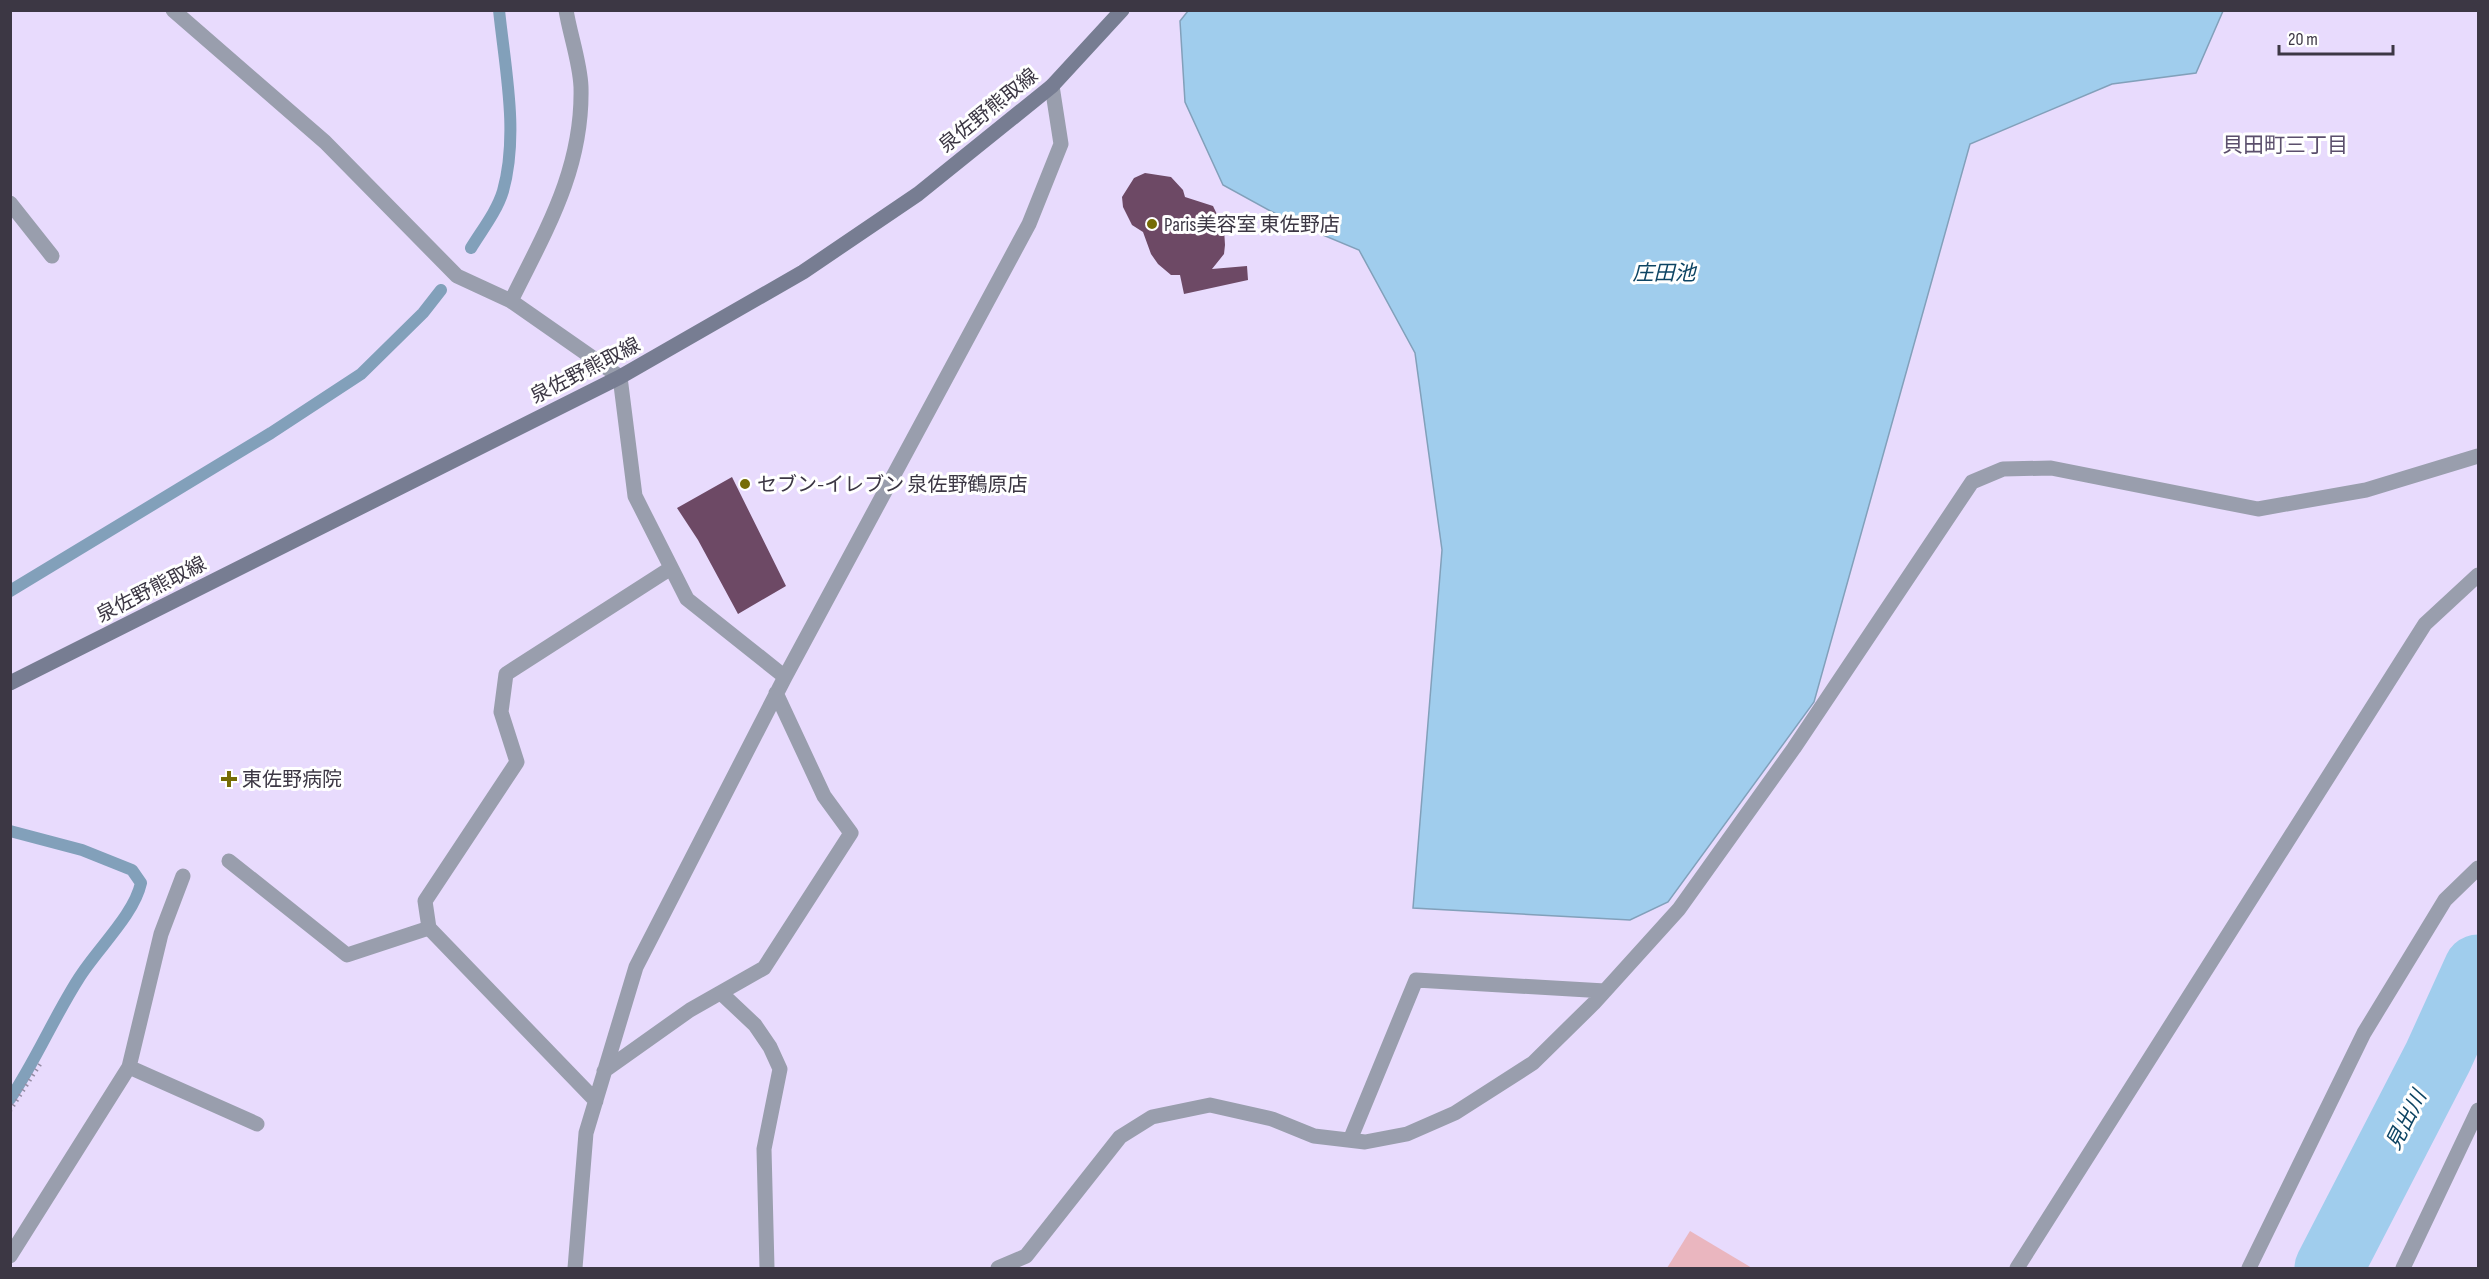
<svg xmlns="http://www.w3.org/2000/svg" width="2489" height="1279" font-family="'Sofia Sans Condensed','Noto Sans JP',sans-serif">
<rect width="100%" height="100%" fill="#e8dbfd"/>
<path fill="#eab6bf" d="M1690 1231 1752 1268H1667Z"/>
<path fill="#a0cded" stroke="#82a0ba" stroke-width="1.5" d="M1188 11V10L2223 11 2196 73 2112 84 1970 144 1814 702 1668 902 1630 920 1413 908 1442 550 1415 353 1359 250 1287 220 1223 185 1185 102 1180 21Z"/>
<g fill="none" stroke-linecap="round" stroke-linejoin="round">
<path stroke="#82a0ba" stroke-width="12" d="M471 248C482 230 497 211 503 191 519 134 505 68 499 10
M10 591 271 433 361 374 423 313 441 290
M10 831 82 850 132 870 141 883C134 915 97 949 79 978 54 1017 36 1060 10 1099"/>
<path stroke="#a0cded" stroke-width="69" d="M2329 1268 2438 1057 2478 969"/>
</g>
<path fill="#6d4965" d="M1145 173 1171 177 1183 190 1185 197 1213 206 1224 229 1225 245 1224 254 1212 269 1247 266 1248 280 1184 294 1180 275H1171L1158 264 1151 254 1143 232 1132 225 1123 207 1122 197 1134 178Z
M732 477 786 586 738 614 698 540 677 508Z"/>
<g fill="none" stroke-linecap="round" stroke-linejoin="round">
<path stroke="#958ca4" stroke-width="4" stroke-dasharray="1.5 4.5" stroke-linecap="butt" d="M10 1111 41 1063"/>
<path stroke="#999ead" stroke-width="15" d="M173 10 325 142 457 276 511 301
M566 10C570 35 580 62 581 87 583 169 546 230 511 301L620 377 635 496 687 599 785 677
M10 203 52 256
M229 861 347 955 429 928
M721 993 755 1025 770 1047 780 1069 764 1149 767 1268
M129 1067 161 934 183 876
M604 1071 690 1010 764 968 851 833 824 796 776 693
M596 1101 429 928 425 901 517 762 501 712 506 674 671 568
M1350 1140 1416 980 1605 991
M10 1256 129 1067 257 1124
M575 1268 586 1133 636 967 785 677 1029 224 1061 144 1052 86
M998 1268 1026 1256 1120 1137 1152 1117 1210 1105 1272 1119 1314 1136 1365 1142 1407 1134 1455 1113 1533 1063 1594 1003 1679 909 1794 748 1972 482 2003 469 2051 468 2258 509 2366 490 2478 456
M2017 1268 2425 624 2478 575
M2249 1268 2364 1033 2445 900 2478 868
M2403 1268 2478 1110"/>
<path stroke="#777d92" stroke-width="15" d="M10 683 620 377 803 272 918 194 1052 86 1122 10"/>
</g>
<g fill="#766c06" stroke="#fff" stroke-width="2">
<circle cx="1152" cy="224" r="6"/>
<circle cx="745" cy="484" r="6"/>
<path d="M226 770h6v6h6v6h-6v6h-6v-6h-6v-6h6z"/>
</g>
<g text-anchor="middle" stroke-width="6" stroke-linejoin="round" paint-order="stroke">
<g font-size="20" fill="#3c3744" stroke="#fff">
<text transform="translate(988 110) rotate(-39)" y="7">泉佐野熊取線</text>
<text transform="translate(585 370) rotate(-27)" y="7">泉佐野熊取線</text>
<text transform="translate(151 589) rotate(-27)" y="7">泉佐野熊取線</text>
</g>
<g font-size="20" fill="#3c3744" stroke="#fff" text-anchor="start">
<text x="1164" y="231">Paris美容室 東佐野店</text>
<text x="757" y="491">セブン-イレブン 泉佐野鶴原店</text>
<text x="242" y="786">東佐野病院</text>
</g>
<g font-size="21" fill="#5b4f6c" stroke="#fff">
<text x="2285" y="152">貝田町三丁目</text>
</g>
<g font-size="21" font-style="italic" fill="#0d4463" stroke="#fff">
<text x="1664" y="280">庄田池</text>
<text transform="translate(2406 1120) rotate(-63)" y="7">見出川</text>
</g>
</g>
<rect width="2489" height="1279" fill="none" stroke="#3c3744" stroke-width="24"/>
<path d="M2279 45v9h114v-9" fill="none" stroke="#3c3744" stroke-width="3"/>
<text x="2288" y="45" font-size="18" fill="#3c3744" stroke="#ffffff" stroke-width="4.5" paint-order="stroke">20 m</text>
</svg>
